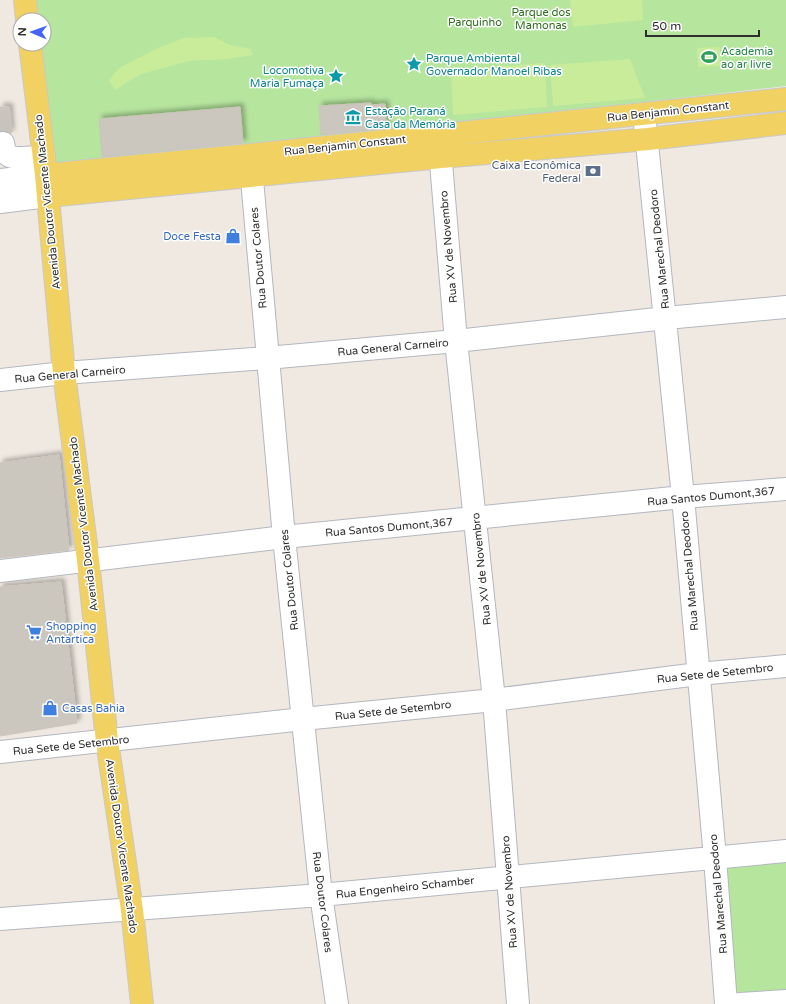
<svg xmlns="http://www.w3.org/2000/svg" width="786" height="1004" font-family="'Varela Round',sans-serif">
<defs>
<filter id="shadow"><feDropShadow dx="3.5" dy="-3.5" stdDeviation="2" flood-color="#0004"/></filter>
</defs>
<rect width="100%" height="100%" fill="#efe9e1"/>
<path fill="#b6e59e" d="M35 0H786V86L433 126 54 166 40 44H44V20H37Z
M786 855V996L729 1000 720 862Z"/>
<path fill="#c9ec9a" d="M570 0H642L643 20 573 27Z
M214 37 230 45 250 49 253 55 227 59 189 61 141 74 115 90 109 80 119 68 158 48 184 38Z
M720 47 721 66 698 67 697 48Z
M630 59 645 98 553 106 550 65Z
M545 63 547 107 453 115 451 70Z"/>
<path fill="#cbc7bf" stroke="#cbc5ba" filter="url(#shadow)" d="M371 103V105L385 104 386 128 321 135 319 106Z
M0 107H9L11 134 6 131H0Z
M240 107 243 143 102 157 99 119Z
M59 455 69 550 0 558V463Z
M61 582 77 723 0 736V587Z"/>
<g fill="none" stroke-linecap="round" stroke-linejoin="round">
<path stroke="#c8c4bd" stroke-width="22" stroke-dasharray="22 11" stroke-linecap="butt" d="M0 111 3 143"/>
<defs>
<path id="minor" d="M644 114 683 497 715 858 726 1004
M439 139 456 341 494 700 518 1004
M3 143C4 147 4 152 8 155 14 160 36 157 44 157
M250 157 284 537 321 895 337 1004
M0 180 46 175
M0 202 48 196
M0 380 64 373 267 358 456 341 666 318 786 307
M0 571 284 537 683 497 786 489
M0 752 303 719 494 700 698 674 786 666
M0 919 321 895 786 851
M740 1004 786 1001"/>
<path id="major" d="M25 0 27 20
M30 44 46 175 64 373 88 560 107 741 132 910 142 1004
M46 175 250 155 786 99
M48 196 441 157 648 139 786 123"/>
</defs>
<use href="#minor" stroke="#b4b7c1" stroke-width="24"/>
<use href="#major" stroke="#c9c9c9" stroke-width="24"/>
<use href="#minor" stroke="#fff" stroke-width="22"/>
<use href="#major" stroke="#f2d163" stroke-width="22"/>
</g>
<defs>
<symbol id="stadium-bare" viewBox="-9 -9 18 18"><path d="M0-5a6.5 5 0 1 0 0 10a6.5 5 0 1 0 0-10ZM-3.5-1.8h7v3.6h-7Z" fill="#2e9e5b" stroke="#fff" stroke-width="2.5" paint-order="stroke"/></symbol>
<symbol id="sight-bare" viewBox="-9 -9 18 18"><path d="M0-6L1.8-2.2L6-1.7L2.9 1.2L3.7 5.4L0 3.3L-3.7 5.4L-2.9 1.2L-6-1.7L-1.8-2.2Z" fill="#0f9aa8" stroke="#fff" stroke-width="2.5" paint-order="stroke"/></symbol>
<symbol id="museum-bare" viewBox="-9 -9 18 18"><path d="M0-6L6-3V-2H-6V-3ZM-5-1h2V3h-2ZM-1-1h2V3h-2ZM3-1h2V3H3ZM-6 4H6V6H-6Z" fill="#0f9aa8" stroke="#fff" stroke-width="2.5" paint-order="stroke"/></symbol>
<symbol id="bank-bare" viewBox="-9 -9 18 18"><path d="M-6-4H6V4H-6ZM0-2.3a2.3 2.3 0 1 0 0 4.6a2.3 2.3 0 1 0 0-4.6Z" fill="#5c6f8a" stroke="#fff" stroke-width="2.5" paint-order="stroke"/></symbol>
<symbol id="shop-bare" viewBox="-9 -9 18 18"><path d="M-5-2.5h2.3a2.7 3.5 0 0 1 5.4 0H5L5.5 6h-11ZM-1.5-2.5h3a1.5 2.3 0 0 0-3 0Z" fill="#3f7fe0" stroke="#fff" stroke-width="2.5" paint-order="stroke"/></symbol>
<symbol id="supermarket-bare" viewBox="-9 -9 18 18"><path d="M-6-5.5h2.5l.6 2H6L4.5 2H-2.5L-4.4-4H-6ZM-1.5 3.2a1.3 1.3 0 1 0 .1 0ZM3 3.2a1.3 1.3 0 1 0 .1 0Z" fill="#3f7fe0" stroke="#fff" stroke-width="2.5" paint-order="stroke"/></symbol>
</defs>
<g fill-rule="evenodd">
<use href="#stadium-bare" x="698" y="46" width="22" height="22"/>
<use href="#sight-bare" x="403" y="53" width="22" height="22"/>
<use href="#sight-bare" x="325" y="65" width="22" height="22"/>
<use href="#museum-bare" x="342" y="106" width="22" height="22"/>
<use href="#bank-bare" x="582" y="160" width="22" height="22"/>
<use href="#shop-bare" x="222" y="225" width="22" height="22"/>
<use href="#supermarket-bare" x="23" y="621" width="22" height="22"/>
<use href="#shop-bare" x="39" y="697" width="22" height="22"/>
</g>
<g text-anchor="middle" stroke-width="3" stroke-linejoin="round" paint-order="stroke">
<g font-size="11" fill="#2c6e1b" stroke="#fff">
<text x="541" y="16">Parque dos<tspan x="541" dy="13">Mamonas</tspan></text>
<text x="475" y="26">Parquinho</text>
</g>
<g font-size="11" fill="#27864d" stroke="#fff" text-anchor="start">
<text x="721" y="55">Academia<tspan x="721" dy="13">ao ar livre</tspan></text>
</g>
<g font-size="11" fill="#0d838f" stroke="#fff" text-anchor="start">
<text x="426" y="62">Parque Ambiental<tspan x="426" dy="13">Governador Manoel Ribas</tspan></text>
<text x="324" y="74" text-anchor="end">Locomotiva<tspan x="324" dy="13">Maria Fumaça</tspan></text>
<text x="365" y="115">Estação Paraná<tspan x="365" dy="13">Casa da Memória</tspan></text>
</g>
<g font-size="11" fill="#2e2e2e" stroke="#fff">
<text transform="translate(668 111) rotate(-6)" y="4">Rua Benjamin Constant</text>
<text transform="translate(345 145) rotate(-6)" y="4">Rua Benjamin Constant</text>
<text transform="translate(47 202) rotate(-96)" y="4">Avenida Doutor Vicente Machado</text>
<text transform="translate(448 247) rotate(-95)" y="4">Rua XV de Novembro</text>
<text transform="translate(659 249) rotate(-96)" y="4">Rua Marechal Deodoro</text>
<text transform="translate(258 258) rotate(-95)" y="4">Rua Doutor Colares</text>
<text transform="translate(393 347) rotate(-5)" y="4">Rua General Carneiro</text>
<text transform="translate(70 374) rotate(-5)" y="4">Rua General Carneiro</text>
<text transform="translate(711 496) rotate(-5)" y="4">Rua Santos Dumont,367</text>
<text transform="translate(83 524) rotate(-97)" y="4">Avenida Doutor Vicente Machado</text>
<text transform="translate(389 527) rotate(-5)" y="4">Rua Santos Dumont,367</text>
<text transform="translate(481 569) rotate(-96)" y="4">Rua XV de Novembro</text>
<text transform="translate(689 571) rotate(-95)" y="4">Rua Marechal Deodoro</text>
<text transform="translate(289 580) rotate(-96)" y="4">Rua Doutor Colares</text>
<text transform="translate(715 673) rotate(-6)" y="4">Rua Sete de Setembro</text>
<text transform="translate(393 710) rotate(-6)" y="4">Rua Sete de Setembro</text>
<text transform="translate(71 745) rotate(-6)" y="4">Rua Sete de Setembro</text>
<text transform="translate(122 846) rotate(82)" y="4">Avenida Doutor Vicente Machado</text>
<text transform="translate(405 887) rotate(-6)" y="4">Rua Engenheiro Schamber</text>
<text transform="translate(509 892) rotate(-94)" y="4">Rua XV de Novembro</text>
<text transform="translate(718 894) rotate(-95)" y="4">Rua Marechal Deodoro</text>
<text transform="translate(323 902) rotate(83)" y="4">Rua Doutor Colares</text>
</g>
<g font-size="11" fill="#4e5e75" stroke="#fff" text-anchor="end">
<text x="581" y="169">Caixa Econômica<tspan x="581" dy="13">Federal</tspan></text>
</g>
<g font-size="11" fill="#366cbe" stroke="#fff" text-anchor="start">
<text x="221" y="240" text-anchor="end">Doce Festa</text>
<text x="46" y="630">Shopping<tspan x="46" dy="13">Antartica</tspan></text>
<text x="62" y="712">Casas Bahia</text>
</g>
</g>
<g transform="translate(32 32) rotate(272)"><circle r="19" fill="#ffffff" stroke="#ababab"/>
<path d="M0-3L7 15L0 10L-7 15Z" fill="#4264fb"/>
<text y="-6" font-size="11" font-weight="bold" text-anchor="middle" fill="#2e2e2e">N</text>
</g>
<path d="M646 30v6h113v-6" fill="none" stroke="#2e2e2e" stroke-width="2"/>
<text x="652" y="30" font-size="12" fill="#2e2e2e" stroke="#ffffff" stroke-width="3" paint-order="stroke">50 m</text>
</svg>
